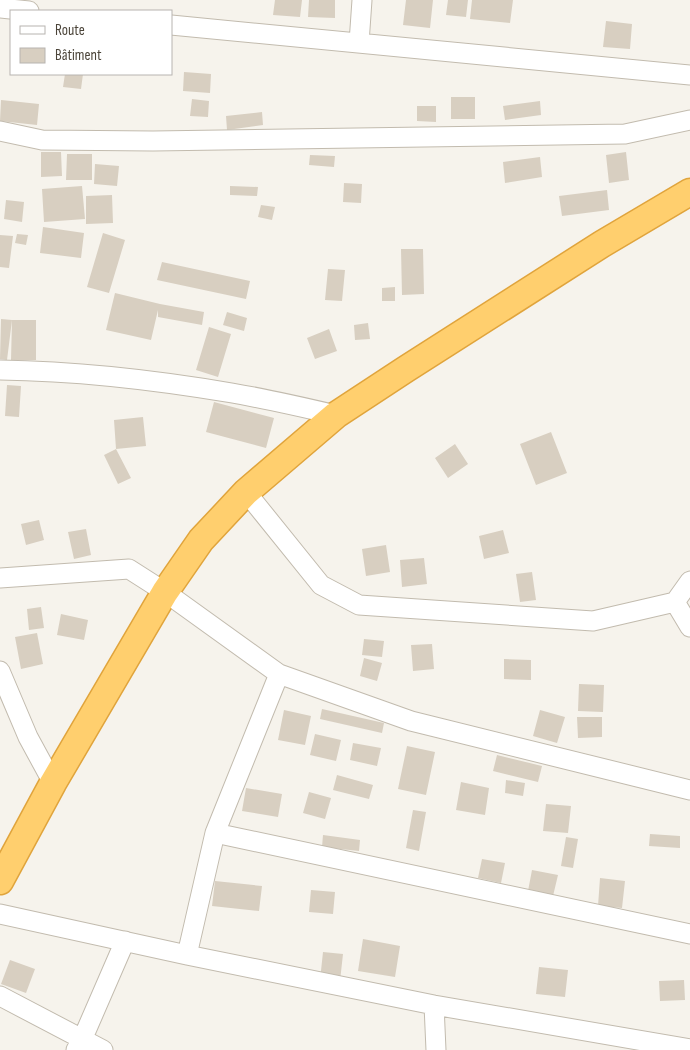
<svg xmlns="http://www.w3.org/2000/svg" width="690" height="1050" font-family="'Sofia Sans Condensed',sans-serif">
<rect width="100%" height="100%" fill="#f6f3ec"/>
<path fill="#d8cfc1" d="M275 0H302L300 17 273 15Z
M309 0H335V18L308 17Z
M406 0H433L430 28 403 25Z
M448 0H468L466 17 446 15Z
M472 0H513L510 23 470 19Z
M606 21 632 24 630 49 603 47Z
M184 72 211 74 210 93 183 91Z
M65 74H83L81 89 63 87Z
M451 97H475V119H451Z
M192 99 209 101 208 117 190 116Z
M1 100 39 104 37 125 0 121Z
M540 101 541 115 505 120 503 106Z
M417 106H436V122L417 121Z
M262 112 263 125 227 130 226 116Z
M41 152H61L62 176 41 177Z
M626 152 629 180 609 183 606 155Z
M67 154H92V180H66Z
M310 155 335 156 334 167 309 165Z
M540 157 542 177 505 183 503 162Z
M95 164 119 166 117 186 94 184Z
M344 183 362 184 361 203 343 202Z
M82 186 85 219 44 222 42 189Z
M230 186 258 187 257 196 230 195Z
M607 190 609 210 562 216 559 196Z
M112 195 113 223 86 224V196Z
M6 200 24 202 22 222 4 219Z
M261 205 275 207 272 220 258 217Z
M43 227 84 233 81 258 40 253Z
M103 233 125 240 109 293 87 287Z
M17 234 28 235 26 245 15 243Z
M0 235 13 236 9 268 0 267Z
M401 249H423L424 294 402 295Z
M162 262 250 281 246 299 157 280Z
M328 269 345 270 342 301 325 300Z
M395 287V301H382V288Z
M115 293 160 304 204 312 202 325 158 317V310L151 340 106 330Z
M227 312 247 318 244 331 223 325Z
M1 319 12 320 7 360 0 359Z
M12 320H36V360H11Z
M368 323 370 339 355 340 354 325Z
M209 327 231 334 218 377 196 370Z
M329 329 337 351 315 359 307 338Z
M7 385 21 386 19 417 5 416Z
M214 402 274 418 266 448 206 432Z
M143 417 146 446 116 449 114 420Z
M551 432 567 473 536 485 520 444Z
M455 444 468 464 448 478 435 458Z
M116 449 131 478 118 484 104 455Z
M39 520 44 540 26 545 21 524Z
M86 529 91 555 74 559 68 532Z
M503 530 509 553 484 559 479 536Z
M386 545 390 572 366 576 362 549Z
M424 558 427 584 402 587 400 560Z
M532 572 536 600 520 602 516 574Z
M41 607 44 628 29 630 27 609Z
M61 614 88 620 84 640 57 635Z
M37 633 43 664 21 669 15 637Z
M364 639 384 641 382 657 362 655Z
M432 644 434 669 413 671 411 645Z
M364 658 382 663 377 681 360 676Z
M504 659 531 660V680L504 679Z
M579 684 604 685 603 712 578 711Z
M322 709 384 723 382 733 320 719Z
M284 710 311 716 305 745 278 740Z
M540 710 565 717 557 743 533 736Z
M577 717H602V737L578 738Z
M315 734 341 740 336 761 310 755Z
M353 743 381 748 377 766 350 760Z
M407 746 435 752 426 795 398 789Z
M497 755 542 766 538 782 493 771Z
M337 775 373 785 369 799 333 790Z
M506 780 525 783 523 796 505 793Z
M461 782 489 788 485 815 456 810Z
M246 788 282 794 278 817 242 811Z
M309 792 331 798 325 819 303 813Z
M546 804 571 806 568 833 543 831Z
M413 810 426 812 419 851 406 848Z
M650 834 680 836V848L649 846Z
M323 835 360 840 359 851 322 847Z
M566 837 578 839 573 868 561 866Z
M482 859 505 863 501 883 478 878Z
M532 870 558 875 553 896 528 891Z
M600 878 625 881 622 908 598 906Z
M215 881 262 886 259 911 212 906Z
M311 890 335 892 333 914 309 912Z
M363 939 400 946 395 977 358 971Z
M323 952 343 954 340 981 320 980Z
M10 960 35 969 26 993 1 984Z
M539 967 568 970 565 997 536 994Z
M684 980 685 1000 660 1001 659 981Z"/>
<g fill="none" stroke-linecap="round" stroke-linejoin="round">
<defs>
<path id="minor" d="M0 8 29 11
M171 25 690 75
M359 43 362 0
M0 131 42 140 153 141 625 134 690 120
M0 370C77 371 155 380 232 393 267 399 302 407 336 415
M246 492 321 585 359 605 593 621 675 602 690 581
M0 578 129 569 165 592 279 674 411 721 690 790
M675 602 690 627
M0 671 28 737 53 783
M215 833 690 934
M0 914 187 955 434 1005 690 1049
M187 955 215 833 279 674
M0 996 103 1050
M434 1005 436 1050
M76 1050 82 1040 125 941"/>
<path id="highway" d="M0 881 53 783 165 592 201 540 246 492 336 415 406 369 602 244 690 192"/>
</defs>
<use href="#minor" stroke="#c2bbae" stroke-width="21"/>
<use href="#highway" stroke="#e0a43c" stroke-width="29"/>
<use href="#minor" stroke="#fff" stroke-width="19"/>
<use href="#highway" stroke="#ffcf6e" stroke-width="26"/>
</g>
<rect x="10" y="10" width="162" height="65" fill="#ffffff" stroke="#b7b4b0"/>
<rect x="20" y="26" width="25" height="8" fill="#ffffff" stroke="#b7b4b0"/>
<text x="55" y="35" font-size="15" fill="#4b4439">Route</text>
<rect x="20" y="48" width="25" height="15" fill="#d8cfc1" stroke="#b7b4b0"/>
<text x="55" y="60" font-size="15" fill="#4b4439">Bâtiment</text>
</svg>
